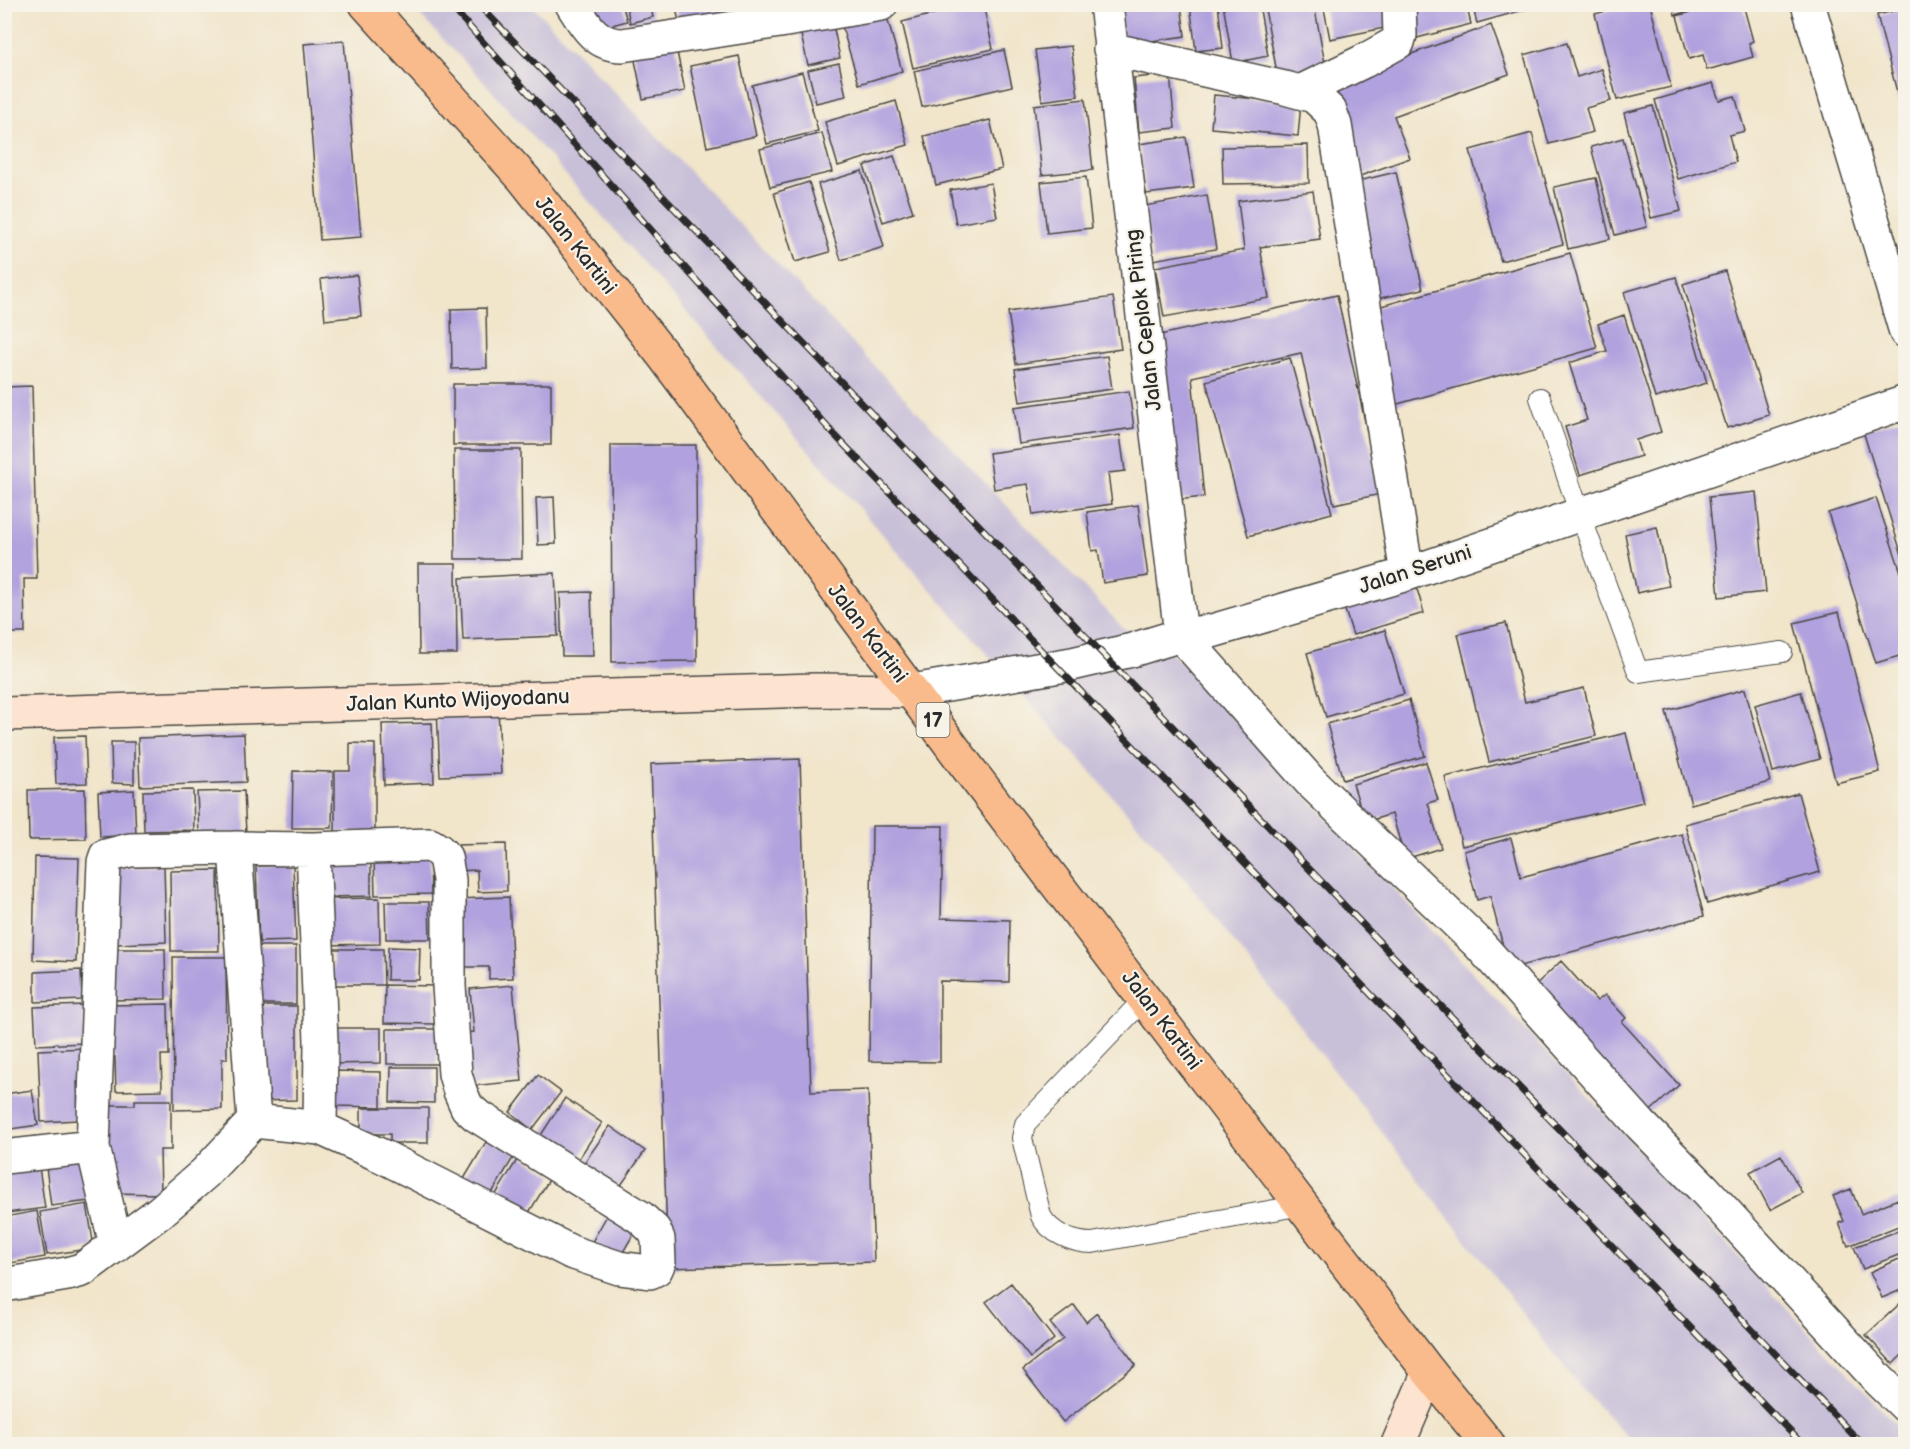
<svg xmlns="http://www.w3.org/2000/svg" width="1910" height="1449" font-family="'Balsamiq Sans',sans-serif">
<rect width="100%" height="100%" fill="#f7f3e8"/>
<filter id="ink" filterUnits="userSpaceOnUse"><feTurbulence type="fractalNoise" baseFrequency=".0167" numOctaves="2"/><feDisplacementMap in="SourceGraphic" scale="12" xChannelSelector="R" yChannelSelector="G"/><feConvolveMatrix kernelMatrix="1 2 1 2 8 2 1 2 1" color-interpolation-filters="sRGB"/></filter>
<filter id="wash" filterUnits="userSpaceOnUse"><feTurbulence type="fractalNoise" baseFrequency=".008" numOctaves="4" result="noise"/><feDisplacementMap in="SourceGraphic" scale="24" xChannelSelector="R" yChannelSelector="G"/><feGaussianBlur stdDeviation="1.35" result="paint"/><feColorMatrix in="noise" values="0 0 0 0 0 0 0 0 0 0 0 0 0 0 0 0 0 1.4 0 .05"/><feComposite in="paint" operator="in"/></filter>
<g filter="url(#wash)">
<rect width="100%" height="100%" fill="#f1e5ca"/>
<path fill="#c8bfd8" d="M410 5H532L1123 628 1173 654 1905 1434V1444H1634L1580 1387 1186 880 485 83Z"/>
<g id="blocks">
<path fill="#b1a1de" d="M595 4H622L627 21 601 28Z
M626 4H650L653 17 630 23Z
M973 4H983L993 49 913 68 902 22Z
M1119 4H1181L1185 36 1125 45Z
M1190 4H1218L1223 48 1196 51Z
M1223 4H1259L1268 56 1233 63Z
M1264 4H1314L1326 69 1278 78Z
M1323 4H1390L1394 26 1330 39Z
M1408 4H1466L1471 24 1417 38Z
M1472 4H1541V5L1477 23Z
M1632 4H1650L1671 87 1617 100 1595 14Z
M1673 4H1709V5L1675 15Z
M1720 4H1743L1753 41 1749 43 1753 57 1707 70 1703 55 1689 59 1677 16Z
M675 5H750L751 8 680 25Z
M884 7 902 71 859 84 840 20Z
M1906 8V123H1905L1877 15Z
M831 15 840 58 808 65 798 22Z
M1491 25 1509 74 1394 116 1410 158 1360 176 1327 85Z
M344 41 361 237 320 240 304 44Z
M675 42 685 91 643 99 633 51Z
M1567 43 1577 77 1602 69 1611 101 1586 108 1593 132 1549 144 1524 55Z
M1071 46 1078 96 1042 101 1035 50Z
M1004 50 1012 86 922 107 914 71Z
M739 56 756 136 707 147 690 66Z
M839 63 846 96 816 103 808 70Z
M802 72 818 131 767 144 752 85Z
M1170 74 1175 128 1139 132 1134 78Z
M1713 83 1719 100 1735 96 1745 131 1729 135 1736 162 1678 179 1655 100Z
M1214 95 1301 103 1298 136 1211 128Z
M1085 99 1093 170 1042 175 1034 105Z
M896 101 908 145 838 166 825 122Z
M1653 106 1681 211 1651 218 1624 113Z
M990 120 1002 169 936 185 924 136Z
M822 133 832 172 770 187 760 149Z
M1532 133 1563 244 1501 261 1470 150Z
M1186 137 1194 188 1146 194 1139 144Z
M1623 138 1647 227 1615 235 1591 147Z
M1308 145 1309 183 1223 184 1222 147Z
M894 156 913 212 883 222 864 166Z
M862 171 884 247 841 260 818 184Z
M1396 172 1423 289 1376 299 1350 183Z
M1086 177 1092 228 1047 233 1041 182Z
M1596 178 1610 239 1568 249 1554 187Z
M809 182 830 252 795 262 774 193Z
M991 183 997 217 956 224 950 190Z
M1313 191 1320 239 1260 247 1269 298 1164 317 1155 267 1244 250 1238 201Z
M1207 195 1216 249 1153 260 1144 206Z
M1570 253 1597 348 1394 405 1367 310Z
M1725 271 1769 415 1727 428 1683 284Z
M357 275 361 316 325 320 321 279Z
M1676 277 1707 383 1655 398 1624 292Z
M1337 295 1381 494 1334 504 1301 353 1192 377 1204 497 1166 501 1151 337Z
M1113 297 1121 349 1016 364 1008 312Z
M486 308 487 368 452 369 451 309Z
M1624 315 1661 432 1636 440 1641 456 1580 475 1565 427 1587 420 1569 363 1607 351 1598 324Z
M1107 356 1112 389 1020 402 1015 369Z
M1290 358 1332 513 1248 536 1206 381Z
M453 384H551V445H453Z
M32 386 37 579H24L25 633H4V387Z
M1129 391 1134 428 1019 444 1014 407Z
M1906 417V565H1905L1863 431Z
M1120 435 1125 471 1108 473 1112 504 1033 515 1028 484 994 489 989 453Z
M611 445H696L697 661 612 662Z
M454 450H521L522 559H455Z
M1756 492 1766 592 1719 597 1709 497Z
M554 497 556 544 538 545 536 498Z
M1876 498 1906 587V654L1876 663 1828 513Z
M1138 505 1148 576 1103 583 1098 550 1092 551 1087 512Z
M1657 527 1669 586 1637 593 1625 534Z
M418 564H456L457 654H419Z
M555 573 558 636 463 640 460 578Z
M1415 582 1424 613 1353 635 1343 604Z
M591 592 593 656H562L560 593Z
M1839 612 1880 772 1836 783 1794 623Z
M1506 623 1525 702 1584 688 1596 736 1489 762 1458 634Z
M1385 630 1404 694 1326 717 1307 653Z
M1745 689 1770 782 1691 804 1666 711Z
M1801 692 1820 759 1773 772 1755 705Z
M1409 700 1425 756 1343 780 1327 724Z
M498 706 501 774 440 776 437 709Z
M432 723 434 783 384 785 382 724Z
M1626 733 1643 802 1462 846 1445 777Z
M244 734 246 782 140 786 138 738Z
M85 736 87 783 56 784 54 737Z
M111 742H134V784L112 783Z
M350 743 375 744V832H335V771H350Z
M800 759 811 1092 868 1090 874 1262 668 1268 651 764Z
M1426 762 1438 800 1428 803 1441 848 1405 859 1392 814 1365 822 1353 784Z
M293 771 333 772 332 828H292Z
M85 789 86 839 29 840 28 790Z
M134 790 136 835 100 837 98 792Z
M193 790 194 830 144 831 143 791Z
M244 791 246 833 199 835 197 792Z
M1798 793 1820 872 1707 904 1685 824Z
M872 826H943L941 918 1010 920 1009 982 940 981V1062L869 1061Z
M1682 834 1704 916 1509 969 1490 896 1477 900 1464 851 1511 838 1521 877Z
M506 844 507 891 478 892 477 870 454 871 453 845Z
M35 857 79 858 76 962 33 960Z
M430 857 431 894 375 895 374 858Z
M371 861V896L325 897V862Z
M293 865 296 941 259 942 256 866Z
M164 866 166 942 117 944 115 868Z
M218 870 219 951H171L170 871Z
M509 897 513 978 489 979V967H459L456 899Z
M379 898 380 944 322 945V899Z
M385 902H429L430 939H386Z
M248 946H296V1004H248Z
M388 947 420 948 419 980H387Z
M110 949H165L166 999 111 1000Z
M333 949H383L384 985H333Z
M173 957H226L227 1059H222V1109L174 1110Z
M1561 961 1597 1001 1605 995 1626 1018 1622 1022 1679 1085 1644 1117 1530 990Z
M81 970 82 1000 35 1002V972Z
M385 985 436 986 435 1024 384 1023Z
M513 985 522 1081 471 1086 465 1033 474 1032 470 989Z
M168 1004 169 1055H161L162 1090 116 1091 115 1057H112L110 1005Z
M84 1005 86 1043 36 1045 34 1007Z
M253 1006H297V1100L255 1101Z
M330 1028H381V1063L331 1064Z
M387 1029H437V1064H387Z
M87 1048 88 1081 77 1082 78 1120 41 1122 38 1050Z
M391 1067H434V1103L390 1102Z
M333 1071 381 1072V1107L334 1106Z
M538 1075 561 1092 532 1130 510 1112Z
M32 1090 38 1125 4 1130V1094Z
M565 1098 602 1123 578 1160 541 1135Z
M135 1100H171V1150H160L161 1194 111 1193V1150H106L105 1105H135Z
M361 1108H428V1143H390V1134H361Z
M610 1126 645 1151 619 1188 584 1163Z
M489 1137 516 1153 489 1198 462 1182Z
M83 1154 89 1201 51 1206 45 1159Z
M520 1155 552 1175 525 1219 493 1199Z
M1781 1155 1802 1193 1770 1210 1750 1172Z
M38 1160 45 1208 7 1213 4 1196V1165Z
M1851 1189 1861 1214 1898 1199 1906 1218V1223L1848 1246 1839 1223 1844 1221 1833 1196Z
M87 1204 94 1248 47 1255 40 1212Z
M37 1211 45 1257 11 1263 4 1217Z
M609 1212 637 1228 619 1259 592 1242Z
M1906 1228V1252L1863 1269 1854 1247Z
M1906 1256V1288L1882 1298 1870 1272Z
M1011 1283 1054 1339 1030 1358 986 1302Z
M1906 1298V1351L1893 1364 1866 1335Z
M1074 1305 1086 1322 1097 1313 1136 1365 1063 1422 1023 1370 1063 1339 1050 1323Z"/>
</g>
</g>
<g filter="url(#ink)">
<use href="#blocks" fill-opacity="0" stroke="#494743" stroke-width="1.5"/>
<g fill="none" stroke-linecap="round" stroke-linejoin="round">
<defs>
<path id="lane" d="M1540 398 1580 514 1638 672 1782 652
M1145 998 1025 1124 1022 1138 1041 1216C1050 1233 1073 1243 1092 1243L1302 1205"/>
<path id="street" d="M572 4C585 25 596 45 622 45L780 21
M776 4 780 21 881 4
M1106 4 1181 635 1310 781 1478 943 1641 1125 1703 1188 1879 1380 1906 1406
M1808 4 1906 332
M1110 49 1285 88 1314 96 1330 111 1335 125 1407 574
M1300 92 1364 61 1398 42 1400 35 1399 4
M912 691 1072 664 1132 650 1181 635 1212 631 1407 574 1906 402
M313 849 321 1041 320 1128
M4 1157 93 1147
M116 1245 93 1147 104 862 106 856 130 850 235 848 313 849 430 845 438 850 445 857 449 880V986L455 1074 460 1091 467 1107 476 1115 640 1217 654 1230 658 1239 659 1262 656 1269 650 1272 619 1268 571 1252 384 1157 320 1128 254 1121
M4 1285 67 1274 82 1270 160 1212 205 1173 254 1121 235 848"/>
<path id="secondary" d="M4 714 815 690 912 691
M1398 1444 1429 1372"/>
<path id="highway" d="M366 4 524 179 663 355 965 764 1429 1372 1488 1444"/>
</defs>
<use href="#lane" stroke="#494743" stroke-width="22"/>
<use href="#street" stroke="#494743" stroke-width="36"/>
<use href="#secondary" stroke="#494743" stroke-width="36"/>
<use href="#highway" stroke="#494743" stroke-width="36"/>
<use href="#lane" stroke="#fff" stroke-width="20"/>
<use href="#street" stroke="#fff" stroke-width="33"/>
<use href="#secondary" stroke="#fde4d1" stroke-width="33"/>
<use href="#highway" stroke="#fabb8c" stroke-width="33"/>
<defs>
<path id="rail" d="M449 4 830 430 1802 1444
M478 4 1862 1444"/>
</defs>
<use href="#rail" stroke="#2b2b2b" stroke-width="7"/>
<use href="#rail" stroke="#f7f3e8" stroke-width="4.5" stroke-dasharray="14" stroke-linecap="butt"/>
</g>
</g>
<g text-anchor="middle" stroke-width="4.5" stroke-linejoin="round" paint-order="stroke">
<rect fill="#f7f3e8" stroke="#686764" stroke-width="1.5" x="916.5" y="703" width="33" height="34" rx="4.5"/>
<g font-size="20" font-weight="bold" fill="#2b2b2b">
<text x="933" y="727">17</text>
</g>
<g font-size="21" fill="#2b2b2b" stroke="#f7f3e8">
<text transform="translate(576 245) rotate(52)" y="7">Jalan Kartini</text>
<text transform="translate(1143 320) rotate(-97)" y="7">Jalan Ceplok Piring</text>
<text transform="translate(1415 569) rotate(-18)" y="7">Jalan Seruni</text>
<text transform="translate(868 633) rotate(53)" y="7">Jalan Kartini</text>
<text transform="translate(458 700) rotate(-2)" y="7">Jalan Kunto Wijoyodanu</text>
<text transform="translate(1162 1020) rotate(53)" y="7">Jalan Kartini</text>
</g>
</g>
<rect width="1910" height="1449" fill="none" stroke="#f7f3e8" stroke-width="24"/>
</svg>
